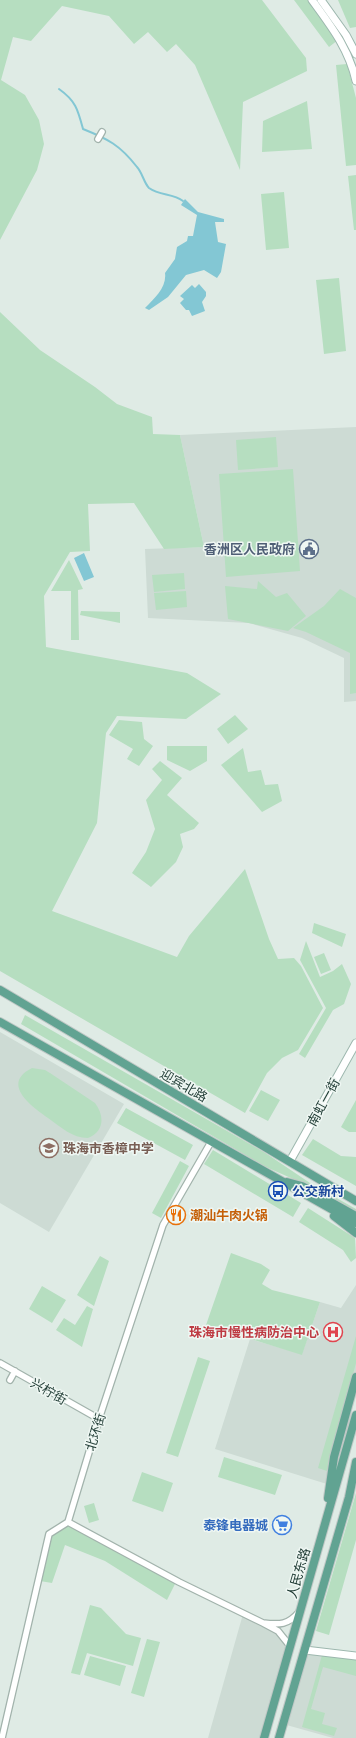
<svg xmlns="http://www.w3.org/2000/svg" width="356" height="1738" font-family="'IBM Plex Sans','Noto Sans SC',sans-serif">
<rect width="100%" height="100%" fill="#dfebe5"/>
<path fill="#cddbd4" d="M356 427V701L344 702V658L302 638 249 623 148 618 145 549 204 547 180 435Z
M0 1032 124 1104 49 1232 0 1203Z
M356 1285V1376L330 1485 215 1449 250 1339 302 1354 320 1302 341 1308Z
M243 1614 278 1633 290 1646 264 1738H208Z
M305 1650 356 1657V1738H333L283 1724Z"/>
<path fill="#b6dec0" d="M0 0H262L306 58 307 71 243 102 240 170 195 65 176 44 167 52 148 32 134 44 109 16 62 6 31 41 13 37 1 80 25 95 39 120 44 144 37 170 0 240Z
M294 0H309L338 40 329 47Z
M338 0H356V27L350 28Z
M347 64 356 98V165L346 166 336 65Z
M307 101 312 149 262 152 263 121Z
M356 175V230H354L348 176Z
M284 192 289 248 266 250 261 194Z
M339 278 346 351 324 354 316 280Z
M0 312 40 350 95 387 117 404 152 417 153 434 180 435 204 547 164 549 134 503 88 504 90 551 70 552 44 596 46 647 187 673 221 694 186 719 117 716 106 733 97 823 52 911 177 957 189 936 245 869 269 939 278 959 294 958 301 966 323 1008 298 1050 282 1058 267 1073 245 1113 0 971Z
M276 437 278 467 238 470 236 440Z
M293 469 300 571 226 577 219 474Z
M69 560 83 589 78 590 79 640H71V591H51Z
M184 573 185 589 154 592 152 575Z
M258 581 276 597 287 593 306 616 288 631 228 619 225 586 257 589Z
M340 589 356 598V693L350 694V653L306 632 293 628 324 606Z
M186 591 187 607 156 610 154 593Z
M81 611 120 612V623L80 615Z
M235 715 248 729 228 744 217 729Z
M119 720 142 722 144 739 153 746 139 766 127 759 133 749 109 735Z
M167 746H207V761L190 771 167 760Z
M243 748 248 772 261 770 265 785 278 784 282 801 262 812 221 765Z
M160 761 182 778 167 795 199 823 194 829 180 834 183 847 176 862 151 887 132 873 146 852 155 829 146 800 162 780 152 769Z
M314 923 346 934 342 947 312 933Z
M306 941 320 977 333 971 342 964 351 984 344 1004 333 1010 305 1058 299 1054 326 1008 300 960Z
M324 953 331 970 321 974 314 957Z
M25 1015 264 1152 310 1183 356 1209V1212L309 1186 266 1167 21 1024Z
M32 1068 45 1070 50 1073 95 1103C105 1116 104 1132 88 1138 72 1138 61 1127 48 1118 32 1107 0 1084 32 1068Z
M261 1090 280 1100 268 1121 249 1111Z
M356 1100V1132H349L341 1127Z
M126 1108 193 1145 185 1160 117 1123Z
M313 1139 341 1156 356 1157V1186L302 1155Z
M213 1150 301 1203 293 1217 204 1164Z
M180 1161 189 1166 161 1218 152 1213Z
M308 1208 355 1238 356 1258 351 1262 343 1250 299 1222Z
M231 1253 261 1264 270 1270 262 1284 272 1290 320 1302 302 1355 206 1325Z
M100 1256 109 1261 94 1306 77 1295Z
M42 1286 66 1300 52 1323 29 1309Z
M87 1306 93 1309 82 1347 56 1330 64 1318 75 1325Z
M356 1336V1363L327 1471 318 1468Z
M198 1357 210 1361 178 1457 166 1453Z
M224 1457 282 1475 275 1495 218 1477Z
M142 1472 173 1483 163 1512 132 1501Z
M356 1493V1540L329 1635 316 1631Z
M94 1503 99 1520 89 1523 84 1506Z
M68 1525 176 1582 167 1600 105 1561 65 1545 52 1583 40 1581 52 1535Z
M90 1605 101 1608 126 1634 141 1638 133 1666 87 1653 80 1675 71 1673Z
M147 1639 160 1642 144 1697 131 1693Z
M322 1655 356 1659V1676L323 1667 311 1709 325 1713 322 1724 337 1728 334 1736 302 1727Z
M90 1656 126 1666 120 1686 84 1675Z"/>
<path fill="#83c7d4" d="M185 199 198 212 224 219V222H215L218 242 226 244 221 272 217 278 204 270 186 275 168 297 149 310 145 308C155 298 167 287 165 273L175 259 177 247 187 241 188 236H193L197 215 181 205Z
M199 284 206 292V296L202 302 205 311 192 316 189 310H186L180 303 184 299 180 296 192 285 195 288Z
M84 553 94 577 84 581 74 558Z"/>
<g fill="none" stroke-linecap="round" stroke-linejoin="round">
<path stroke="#83c7d4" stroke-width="2" d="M59 89C76 101 78 110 83 129 108 139 120 145 137 167 142 172 144 183 149 188 160 196 173 193 183 201"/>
<defs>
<path id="street" d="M98 139 102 132
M211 1142 163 1225 99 1419 68 1522 179 1582 263 1623
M0 1363 99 1419
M10 1380 15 1371
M290 1646 278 1631 263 1623C280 1625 288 1625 299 1612
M2 1738 49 1534 68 1522"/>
<path id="secondary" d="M312 0C331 26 349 49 356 81
M321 0 346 35 356 54
M290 1161 356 1043
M305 1650 356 1656"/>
<path id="primary" d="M0 990 356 1201
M0 1022 356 1223
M287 1182 302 1186 356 1216
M334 1216 356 1233
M328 1498 334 1457 356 1377
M264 1738 356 1415
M279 1738 349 1497 356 1462"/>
</defs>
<use href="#street" stroke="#a2b3ac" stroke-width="8"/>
<use href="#secondary" stroke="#9db7ae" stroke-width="9"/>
<use href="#primary" stroke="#c0c8c6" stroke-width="10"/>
<use href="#street" stroke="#fff" stroke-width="5.5"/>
<use href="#secondary" stroke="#fff" stroke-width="7"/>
<use href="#primary" stroke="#61a392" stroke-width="8"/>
</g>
<defs>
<symbol id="civic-ring" viewBox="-11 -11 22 22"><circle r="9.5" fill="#eff7f3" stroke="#5c6f8a" stroke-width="1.5"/><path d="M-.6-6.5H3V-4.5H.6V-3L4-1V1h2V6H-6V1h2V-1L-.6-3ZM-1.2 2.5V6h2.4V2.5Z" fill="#5c6f8a"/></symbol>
<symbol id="school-ring" viewBox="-11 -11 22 22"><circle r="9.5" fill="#eff7f3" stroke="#8d6e63" stroke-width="1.5"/><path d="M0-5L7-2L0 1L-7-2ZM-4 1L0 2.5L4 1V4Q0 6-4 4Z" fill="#8d6e63"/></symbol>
<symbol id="bus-ring" viewBox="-11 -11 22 22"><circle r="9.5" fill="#eff7f3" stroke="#1a4fb4" stroke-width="1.5"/><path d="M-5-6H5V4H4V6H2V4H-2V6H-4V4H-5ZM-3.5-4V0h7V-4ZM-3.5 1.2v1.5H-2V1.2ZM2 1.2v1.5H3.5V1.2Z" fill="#1a4fb4"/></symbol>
<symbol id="restaurant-ring" viewBox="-11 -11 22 22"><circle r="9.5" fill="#eff7f3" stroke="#e8710a" stroke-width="1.5"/><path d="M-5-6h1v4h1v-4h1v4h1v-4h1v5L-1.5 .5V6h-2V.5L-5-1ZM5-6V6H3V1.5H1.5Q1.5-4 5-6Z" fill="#e8710a"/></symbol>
<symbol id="hospital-ring" viewBox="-11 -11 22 22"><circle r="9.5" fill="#eff7f3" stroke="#e0444e" stroke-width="1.5"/><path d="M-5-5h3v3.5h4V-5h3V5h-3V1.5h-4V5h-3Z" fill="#e0444e"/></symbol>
<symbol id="supermarket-ring" viewBox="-11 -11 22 22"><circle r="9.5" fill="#eff7f3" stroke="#3f7fe0" stroke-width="1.5"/><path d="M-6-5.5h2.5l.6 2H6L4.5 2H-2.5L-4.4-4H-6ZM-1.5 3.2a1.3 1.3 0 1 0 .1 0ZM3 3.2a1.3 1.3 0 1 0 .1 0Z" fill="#3f7fe0"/></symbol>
</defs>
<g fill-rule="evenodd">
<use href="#civic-ring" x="298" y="538" width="22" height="22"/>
<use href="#school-ring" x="38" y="1137" width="22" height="22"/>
<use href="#bus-ring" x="267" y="1180" width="22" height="22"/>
<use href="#restaurant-ring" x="165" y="1204" width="22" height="22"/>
<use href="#hospital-ring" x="322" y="1321" width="22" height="22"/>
<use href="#supermarket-ring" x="271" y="1514" width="22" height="22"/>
</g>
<g text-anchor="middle" stroke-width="3" stroke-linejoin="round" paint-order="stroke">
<g font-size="13" font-weight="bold" fill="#4e5e75" stroke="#eff7f3" text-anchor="end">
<text x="295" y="554">香洲区人民政府</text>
</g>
<g font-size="13" fill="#1f3b34" stroke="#eff7f3">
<text transform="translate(184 1085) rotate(30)" y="5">迎宾北路</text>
<text transform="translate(323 1102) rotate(-61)" y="5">南虹一街</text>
<text transform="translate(49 1391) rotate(30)" y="5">兴柠街</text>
<text transform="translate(95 1432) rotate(-73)" y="5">北环街</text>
<text transform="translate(298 1573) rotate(-74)" y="5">人民东路</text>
</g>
<g font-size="13" font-weight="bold" fill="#785e54" stroke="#eff7f3" text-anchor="start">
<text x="63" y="1153">珠海市香樟中学</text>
</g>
<g font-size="13" font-weight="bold" fill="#164399" stroke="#eff7f3" text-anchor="start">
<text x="292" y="1196">公交新村</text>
</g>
<g font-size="13" font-weight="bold" fill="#c56008" stroke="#eff7f3" text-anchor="start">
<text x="190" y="1220">潮汕牛肉火锅</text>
</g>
<g font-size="13" font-weight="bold" fill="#be3a42" stroke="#eff7f3" text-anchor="end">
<text x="319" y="1337">珠海市慢性病防治中心</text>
</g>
<g font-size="13" font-weight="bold" fill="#366cbe" stroke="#eff7f3" text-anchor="end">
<text x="268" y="1530">泰锋电器城</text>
</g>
</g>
</svg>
